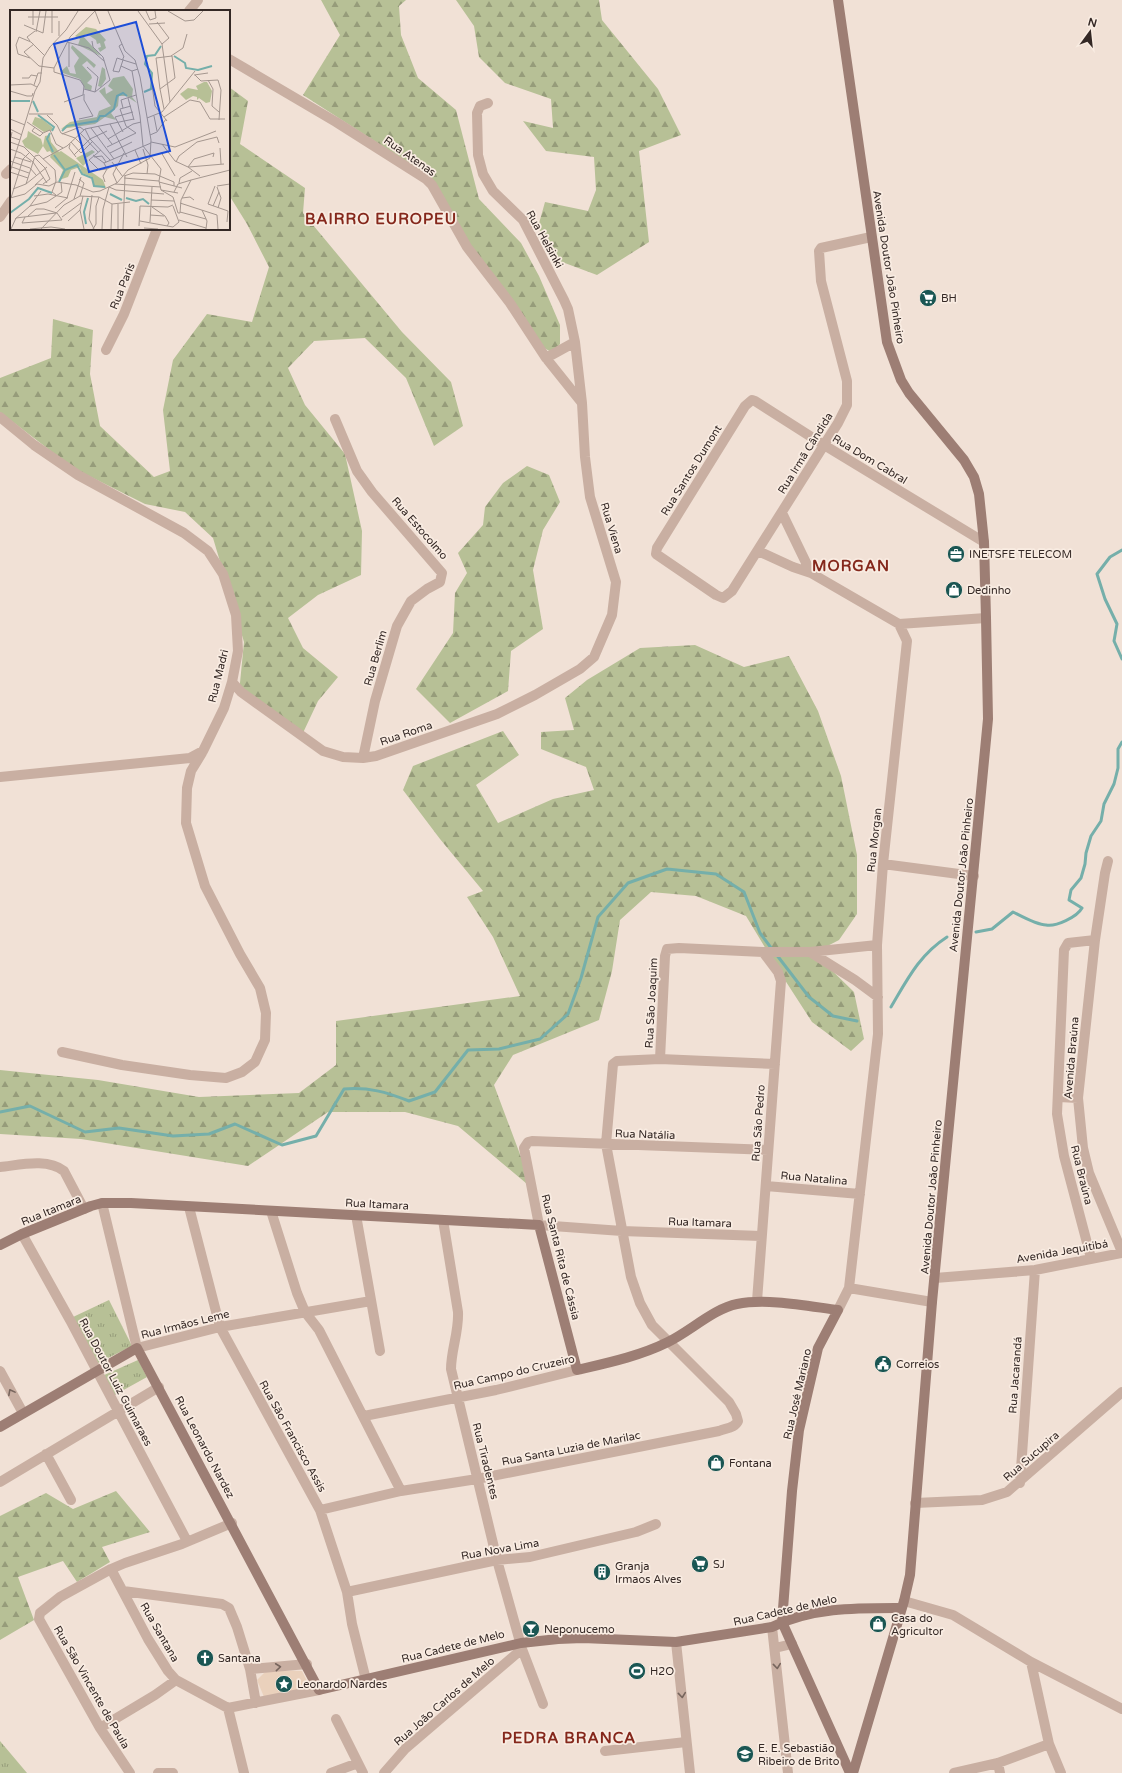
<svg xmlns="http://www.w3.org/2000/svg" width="1122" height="1773" font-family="'Varela Round',sans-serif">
<defs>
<pattern id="grass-tufts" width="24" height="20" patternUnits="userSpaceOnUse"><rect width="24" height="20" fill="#b7c096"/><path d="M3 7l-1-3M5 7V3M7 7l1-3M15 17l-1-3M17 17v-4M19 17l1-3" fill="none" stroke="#969c7a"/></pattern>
<pattern id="forest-firs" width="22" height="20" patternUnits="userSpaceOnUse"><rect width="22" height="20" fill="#b7c096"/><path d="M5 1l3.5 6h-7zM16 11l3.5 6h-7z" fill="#969c7a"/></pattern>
</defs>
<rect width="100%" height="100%" fill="#f1e1d6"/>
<path fill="url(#grass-tufts)" d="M109 1300 132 1346 98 1363 73 1317Z
M138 1360 147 1377 111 1397 102 1376Z
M0 1741 27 1773H0Z"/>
<path fill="url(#forest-firs)" d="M321 0H406L399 6 401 35 418 78 456 110 479 199 521 243 539 276 560 325V344L553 353 537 344 421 171 303 95 340 35Z
M456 0H599L602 20 658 89 681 135 639 151 649 242 597 275 554 259 538 227 545 202 588 211 596 190 594 157 546 151 523 121 553 128 551 99 505 83 479 57 474 26Z
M229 87 248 101 240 144 305 188 303 213 402 332 451 382 463 426 434 446 406 378 365 338 314 341 288 368 305 405 345 454 362 531 361 575 318 595 288 618 303 648 338 677 318 701 302 735 239 693 244 642 213 538 185 512 145 504 73 468 0 412V378L51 358 53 319 93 330 90 374 100 426 154 477 170 471 163 410 173 360 207 314 252 322 269 267 247 224 229 195Z
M527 466 549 475 560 502 543 530 533 570 543 629 511 651 508 691 450 723 416 689 453 633 455 593 467 573 458 553 483 525 485 507 503 483Z
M695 645 744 667 789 656 818 711 841 776 857 855V914L839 940 814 953 854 992 864 1039 851 1051 812 1022 781 974 746 916 696 896 651 892 620 920 612 971 599 1020 513 1055 494 1085 533 1189 458 1126 405 1112H328L248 1166 81 1139 0 1134V1070L98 1080 199 1097 299 1093 336 1065V1021L520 996 493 937 467 897 483 891 440 839 403 790 413 766 503 731 519 755 476 785 498 823 553 799 594 790 586 767 541 749V732L574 730 565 698 587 680 640 648Z
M116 1491 150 1532 102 1547 110 1562 77 1582 63 1561 18 1577 34 1620 0 1640V1516L46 1493 73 1509Z"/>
<path fill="#ead1bc" d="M270 1670 302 1671 311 1689 264 1697 257 1680 264 1673Z"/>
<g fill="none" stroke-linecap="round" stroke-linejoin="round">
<path stroke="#75afaa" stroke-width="3" d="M1122 550 1110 557 1097 574 1105 599 1117 624 1114 641 1122 659
M976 932 992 929 1013 912C1021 916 1037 925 1046 925 1056 927 1077 917 1082 908L1069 900 1071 890 1081 878 1085 864 1086 853 1091 836 1101 821 1104 804 1114 784 1118 768V749L1122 742
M776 954 809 997 833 1016 857 1021
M891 1007C907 980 919 955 947 937
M0 1112 30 1106 85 1132 119 1128 173 1136 209 1134 235 1124 282 1145 316 1136 344 1089C369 1087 386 1092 409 1101L435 1092 468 1050 499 1049 540 1039 568 1014 581 978 598 917 628 883 667 869 716 874 744 892 760 933 772 949"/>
<path stroke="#c9afa2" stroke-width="10" d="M189 11 198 0
M229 59 336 122 426 179 432 185 467 247 510 303 546 358 582 403
M6 174 11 169
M0 217 11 201
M871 237 821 248 819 251 821 281 847 381V405L838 423 824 445 732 591 723 598 716 595 656 554 657 548 745 406 752 400 755 401 824 445 984 542
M106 350 124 314 157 229
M546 358 575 342
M0 417 34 445 78 475 184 533 208 551 223 574 236 615 238 651 232 682 224 708 203 751 190 758 0 777
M335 419 357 471 372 492 442 573 440 582 427 589 411 601 397 626 375 701 363 758
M782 513 811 573 899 624 986 618
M758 551 793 567 811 573
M232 682 241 692 323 751 343 757 363 758 376 756 497 714 535 695 580 669 594 657 612 615 616 582 590 497 585 457 582 403 575 342 568 309 564 300 523 220 493 191 483 174 478 155 477 113 480 106 488 103
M1108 861 1105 873 1095 940 1078 1098 1083 1148 1089 1173 1122 1252
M883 864 974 876
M810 952 855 980 878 997
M62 1052 122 1065 190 1075 226 1078 242 1072 255 1062 265 1040 266 1013 260 988 240 954 205 886 186 823 187 788 191 771 202 753
M660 1059 665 956 667 949 679 948 763 952H810L877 945
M1059 1097 1078 1098
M0 1167C20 1165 47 1158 64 1171L84 1209
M766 1186 860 1194
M102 1203 137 1348 220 1327 371 1301
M189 1207 220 1327 320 1510 347 1592 352 1624 366 1680
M271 1211 297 1293 305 1312 319 1330 401 1491
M356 1215 380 1351
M443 1220 458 1312C459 1332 451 1350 451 1369L497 1560 522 1649 543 1704
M22 1234 70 1320 187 1541
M761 1236 622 1231 539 1225 524 1148 528 1142 532 1141 768 1150
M1091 1258 1064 1156 1057 1114 1064 950 1068 943 1095 940
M935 1278 1035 1270 1122 1253
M849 1288 932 1302
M757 1301 781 981 778 972 763 952
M838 1310 849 1288 878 1034 877 945 883 864 907 641 899 624
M0 1371 23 1413
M364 1416 496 1390 577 1370
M46 1454 71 1500
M0 1482 159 1387
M1020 1483 1035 1270
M915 1503 982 1500 1007 1492 1122 1392
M320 1510 401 1491 477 1479 719 1431C726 1428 735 1428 738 1421L736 1414 729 1402 652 1325 640 1303 631 1277 606 1144 613 1064 617 1061 660 1059 775 1064
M111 1569 148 1639 168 1671 176 1680 228 1708 244 1773
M123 1591 222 1604 229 1608 237 1627 250 1669 256 1703
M347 1592 497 1560 530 1557 636 1532 656 1524
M904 1601 953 1615 1031 1662 1122 1709
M772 1627 788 1773
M676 1642 690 1773
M775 1648 792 1644
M1031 1662 1049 1744 1061 1773
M250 1669 307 1664
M228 1708 319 1690
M336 1719 363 1773
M100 1728 155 1695 176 1680
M605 1751 686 1742
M998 1763 1000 1773
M130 1773 100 1728 39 1619 40 1613 60 1597 111 1569 125 1563 182 1544 232 1523
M158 1773H173
M331 1773 358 1763
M384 1773 405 1749 522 1649
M954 1773 998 1763 1049 1744"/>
<path stroke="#9d7e74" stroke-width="10" d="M838 0 887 342 901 380 909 393 964 460 974 477 979 494 984 542 986 618 988 719 932 1302 910 1575 904 1601 853 1773
M0 1245 22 1234 91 1206 102 1203H131L539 1225 577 1370C607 1363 640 1356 668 1342 689 1332 715 1308 737 1304 767 1298 807 1306 838 1310L818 1348 799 1430 792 1491 782 1622 850 1773
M0 1427 137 1348 319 1690 521 1643 558 1639 583 1638 676 1642 772 1627C812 1607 859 1608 902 1608"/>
</g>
<defs><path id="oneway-chevron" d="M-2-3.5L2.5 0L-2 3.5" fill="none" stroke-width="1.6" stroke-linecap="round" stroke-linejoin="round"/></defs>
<g stroke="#77655d">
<use href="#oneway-chevron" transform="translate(11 1392) rotate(-118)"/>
<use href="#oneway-chevron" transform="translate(777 1666) rotate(84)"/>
<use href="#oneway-chevron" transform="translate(278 1667) rotate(-6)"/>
<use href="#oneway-chevron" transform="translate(682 1695) rotate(84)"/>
</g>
<defs>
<symbol id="supermarket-disc" viewBox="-11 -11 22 22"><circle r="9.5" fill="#1a5653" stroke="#f9ece2"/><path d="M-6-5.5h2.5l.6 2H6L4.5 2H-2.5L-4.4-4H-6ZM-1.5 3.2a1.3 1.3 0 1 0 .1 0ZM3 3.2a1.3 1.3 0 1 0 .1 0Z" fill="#fff"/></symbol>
<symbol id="office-disc" viewBox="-11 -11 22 22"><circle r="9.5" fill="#1a5653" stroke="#f9ece2"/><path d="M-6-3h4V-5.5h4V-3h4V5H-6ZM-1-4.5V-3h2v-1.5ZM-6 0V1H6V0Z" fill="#fff"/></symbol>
<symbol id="shop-disc" viewBox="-11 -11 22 22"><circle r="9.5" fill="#1a5653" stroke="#f9ece2"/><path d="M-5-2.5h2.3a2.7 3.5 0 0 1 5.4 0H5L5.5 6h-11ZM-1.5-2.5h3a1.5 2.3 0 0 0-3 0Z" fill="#fff"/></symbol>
<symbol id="civic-disc" viewBox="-11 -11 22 22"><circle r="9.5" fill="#1a5653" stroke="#f9ece2"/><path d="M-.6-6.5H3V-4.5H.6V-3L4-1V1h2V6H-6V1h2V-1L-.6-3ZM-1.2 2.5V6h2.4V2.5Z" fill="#fff"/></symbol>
<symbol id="building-disc" viewBox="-11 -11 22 22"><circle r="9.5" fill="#1a5653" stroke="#f9ece2"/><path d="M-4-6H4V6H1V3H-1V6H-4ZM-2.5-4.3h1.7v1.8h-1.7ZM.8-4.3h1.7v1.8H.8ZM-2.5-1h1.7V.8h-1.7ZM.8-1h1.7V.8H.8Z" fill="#fff"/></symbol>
<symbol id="bar-disc" viewBox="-11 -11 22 22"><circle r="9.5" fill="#1a5653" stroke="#f9ece2"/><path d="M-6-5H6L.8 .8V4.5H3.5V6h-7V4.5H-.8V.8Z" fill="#fff"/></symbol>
<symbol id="church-disc" viewBox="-11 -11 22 22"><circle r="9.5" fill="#1a5653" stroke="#f9ece2"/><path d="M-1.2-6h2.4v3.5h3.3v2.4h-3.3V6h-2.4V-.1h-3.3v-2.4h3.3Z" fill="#fff"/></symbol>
<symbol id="stadium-disc" viewBox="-11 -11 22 22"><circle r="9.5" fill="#1a5653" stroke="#f9ece2"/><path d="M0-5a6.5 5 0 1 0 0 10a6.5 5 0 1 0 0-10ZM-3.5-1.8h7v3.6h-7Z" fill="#fff"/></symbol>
<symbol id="sight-disc" viewBox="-11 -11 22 22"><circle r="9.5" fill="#1a5653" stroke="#f9ece2"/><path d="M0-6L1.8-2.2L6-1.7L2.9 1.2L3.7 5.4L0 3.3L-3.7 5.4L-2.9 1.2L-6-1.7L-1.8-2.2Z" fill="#fff"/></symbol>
<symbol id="school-disc" viewBox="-11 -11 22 22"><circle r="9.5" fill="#1a5653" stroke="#f9ece2"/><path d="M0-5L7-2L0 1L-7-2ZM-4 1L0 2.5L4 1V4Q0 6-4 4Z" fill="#fff"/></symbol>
</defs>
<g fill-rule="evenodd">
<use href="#supermarket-disc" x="918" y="288" width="20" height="20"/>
<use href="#office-disc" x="946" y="544" width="20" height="20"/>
<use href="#shop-disc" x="944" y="580" width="20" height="20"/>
<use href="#civic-disc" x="873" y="1354" width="20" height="20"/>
<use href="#shop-disc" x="706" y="1453" width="20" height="20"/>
<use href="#supermarket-disc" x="690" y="1554" width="20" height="20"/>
<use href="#building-disc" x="592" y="1562" width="20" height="20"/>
<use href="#shop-disc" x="868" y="1614" width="20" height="20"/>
<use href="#bar-disc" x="521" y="1619" width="20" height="20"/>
<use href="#church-disc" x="195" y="1648" width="20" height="20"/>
<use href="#stadium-disc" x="627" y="1661" width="20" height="20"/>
<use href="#sight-disc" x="274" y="1674" width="20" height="20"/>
<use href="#school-disc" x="735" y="1744" width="20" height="20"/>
</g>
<g text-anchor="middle" stroke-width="3.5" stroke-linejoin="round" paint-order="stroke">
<g font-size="11" fill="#342825" stroke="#f9ece2">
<text transform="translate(410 156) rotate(35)" y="4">Rua Atenas</text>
<text transform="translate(545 239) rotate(61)" y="4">Rua Helsinki</text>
<text transform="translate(889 267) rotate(81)" y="4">Avenida Doutor João Pinheiro</text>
<text transform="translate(122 286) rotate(-68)" y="4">Rua Paris</text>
<text transform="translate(805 453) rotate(-58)" y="4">Rua Irmã Cândida</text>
<text transform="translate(870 459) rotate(31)" y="4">Rua Dom Cabral</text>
<text transform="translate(691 470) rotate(-58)" y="4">Rua Santos Dumont</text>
<text transform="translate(420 528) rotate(49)" y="4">Rua Estocolmo</text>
<text transform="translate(612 528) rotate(73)" y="4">Rua Viena</text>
<text transform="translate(375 658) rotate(-74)" y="4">Rua Berlim</text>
<text transform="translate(218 676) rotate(-76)" y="4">Rua Madri</text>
<text transform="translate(406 733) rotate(-19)" y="4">Rua Roma</text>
<text transform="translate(874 840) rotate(-84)" y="4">Rua Morgan</text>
<text transform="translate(961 875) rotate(-84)" y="4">Avenida Doutor João Pinheiro</text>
<text transform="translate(651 1003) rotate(-87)" y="4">Rua São Joaquim</text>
<text transform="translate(1071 1058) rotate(-85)" y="4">Avenida Braúna</text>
<text transform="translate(758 1123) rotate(-86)" y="4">Rua São Pedro</text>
<text transform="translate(645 1134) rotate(2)" y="4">Rua Natália</text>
<text transform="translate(1082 1175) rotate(76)" y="4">Rua Braúna</text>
<text transform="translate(814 1178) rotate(5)" y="4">Rua Natalina</text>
<text transform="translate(931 1197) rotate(-85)" y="4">Avenida Doutor João Pinheiro</text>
<text transform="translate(377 1204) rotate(3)" y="4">Rua Itamara</text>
<text transform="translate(51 1210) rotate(-22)" y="4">Rua Itamara</text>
<text transform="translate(700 1222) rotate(2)" y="4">Rua Itamara</text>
<text transform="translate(1062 1251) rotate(-10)" y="4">Avenida Jequitibá</text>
<text transform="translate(561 1257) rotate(76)" y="4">Rua Santa Rita de Cássia</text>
<text transform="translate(185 1324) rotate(-14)" y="4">Rua Irmãos Leme</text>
<text transform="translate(514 1372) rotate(-13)" y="4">Rua Campo do Cruzeiro</text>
<text transform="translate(1015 1375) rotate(-86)" y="4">Rua Jacarandá</text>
<text transform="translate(116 1382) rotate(62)" y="4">Rua Doutor Luiz Guimaraes</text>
<text transform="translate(797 1394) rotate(-77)" y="4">Rua José Mariano</text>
<text transform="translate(293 1436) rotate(61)" y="4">Rua São Francisco Assis</text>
<text transform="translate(205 1447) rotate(62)" y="4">Rua Leonardo Nardez</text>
<text transform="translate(571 1448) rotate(-11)" y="4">Rua Santa Luzia de Marilac</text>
<text transform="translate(1031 1456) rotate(-41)" y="4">Rua Sucupira</text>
<text transform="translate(486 1461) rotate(76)" y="4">Rua Tiradentes</text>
<text transform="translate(500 1549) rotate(-10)" y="4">Rua Nova Lima</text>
<text transform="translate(785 1610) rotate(-13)" y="4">Rua Cadete de Melo</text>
<text transform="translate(160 1632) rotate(60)" y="4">Rua Santana</text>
<text transform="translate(453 1646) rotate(-14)" y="4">Rua Cadete de Melo</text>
<text transform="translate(92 1687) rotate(60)" y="4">Rua São Vincente de Paula</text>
<text transform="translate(444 1701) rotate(-41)" y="4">Rua João Carlos de Melo</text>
</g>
<g font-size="11" fill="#342825" stroke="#f9ece2" text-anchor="start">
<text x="941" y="302">BH</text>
<text x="969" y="558">INETSFE TELECOM</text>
<text x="967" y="594">Dedinho</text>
<text x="896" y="1368">Correios</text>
<text x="729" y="1467">Fontana</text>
<text x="713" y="1568">SJ</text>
<text x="615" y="1570">Granja<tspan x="615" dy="13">Irmaos Alves</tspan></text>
<text x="891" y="1622">Casa do<tspan x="891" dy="13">Agricultor</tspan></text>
<text x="544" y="1633">Neponucemo</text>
<text x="218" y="1662">Santana</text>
<text x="650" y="1675">H2O</text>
<text x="297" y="1688">Leonardo Nardes</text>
<text x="758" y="1752">E. E. Sebastião<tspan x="758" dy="13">Ribeiro de Brito</tspan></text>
</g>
<g font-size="15" font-weight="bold" letter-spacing="1" fill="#85281c" stroke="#f9ece2">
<text x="381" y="224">BAIRRO EUROPEU</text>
<text x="851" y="571">MORGAN</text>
<text x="569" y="1743">PEDRA BRANCA</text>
</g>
</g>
<g transform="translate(10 10)">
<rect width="220" height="220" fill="#f1e1d6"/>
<path d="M40 125 41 132 49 142 51 141 93 170 96 178 84 176 82 167 72 163 70 157 61 160 58 167 49 170 53 160 40 147 42 144 40 141 37 142 33 136 35 126Z" fill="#b7c096"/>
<path d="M76 17 86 19 96 30 94 32 96 38 90 42 88 38 91 37 90 33 87 34 86 30 77 24 73 26 91 46 68 35 70 29 65 26ZM62 35 86 55 84 58 77 51 72 55 81 65 82 68 77 73 82 76 81 81 75 79 70 69 50 62 57 56 60 63 66 64 64 56 69 48 61 38ZM92 57 95 59 96 69 91 77 88 76ZM114 66 123 79 122 87 127 93 116 86H109L108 96 101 103 106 110 95 107 85 114 51 119 60 112 87 107 89 101 101 96 89 81 95 77 96 84 103 80 98 76 103 68ZM194 72H197L202 81 200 92 196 93 189 88 187 90V87L183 86 176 90 170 84 178 78 188 80 186 76ZM82 140 85 142 76 148 78 151 73 156 66 148Z" fill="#b7c096"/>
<path d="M25 107 32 109 42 117V120L34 122 22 114ZM18 121 31 129 33 136 28 144 15 137 12 131 17 127Z" fill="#b7c096"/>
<path fill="none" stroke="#75afaa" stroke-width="2" d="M164 46 175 53 176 58 188 60 202 56M134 82 141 79 142 63 135 54 137 46 145 45 151 36M0 91H20M23 91 28 102M28 105 44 117 42 121M52 121 57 116 87 111 90 106H95L104 99 107 86 113 83 117 86M40 123 37 129 43 142M44 145 55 160 49 172M55 160 67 155 72 164 82 168 84 176 95 177M100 184 112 190M116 188 126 191 133 189 139 194M0 203 19 189 28 178 42 183M76 214 74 202 78 188"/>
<path fill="none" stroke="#a5978f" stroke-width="1" d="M85 1 90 14M128 1 152 34M136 1 140 10 146 8 145 1M158 1 175 11 184 10 193 1M18 7H48M49 11V26M147 12 159 28 152 34 160 92M139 14 155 13M14 15 33 23 36 1M23 15V1M26 22 30 1M42 23V1M20 31 17 27 25 21M57 32 79 38 94 51M59 33V57M24 34 14 42 29 56 44 58 60 27 85 1M112 34 109 36 114 47 113 48V50L109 62 103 61 107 48 113 50 126 54M39 38 56 20 68 1M161 46 173 38 177 24M162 46 165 68 150 79 146 48ZM20 48 8 44 6 35 9 27 21 32 35 46M111 56 122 61 128 59M77 57 88 67 85 82M44 58V62L70 70 74 76 73 85 54 92M122 61 130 106 133 136 151 159 149 171 151 180 163 187 168 203H170L171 190 181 170 220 160M184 65 198 63M185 65 191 71 208 70 211 80 209 110M12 68H19L21 65 27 66M198 70 203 79 202 96 209 102M0 75 21 74 27 77M24 75 28 63H32M142 75 145 96 157 111M74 79 85 82 100 70 93 47 83 37 82 31M150 79 154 99M0 81 17 86H22L23 83M118 88 124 110M113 98 111 90 126 85M19 104H43M37 105 47 115 51 123 65 128 73 136M144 106 147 121M154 107 180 90 190 92 200 109H215M137 108 152 102 185 61M0 109 15 115M69 109 83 106 74 90V84M17 112 33 123 40 120 46 134 53 138M100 114 117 147M88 116 102 134M25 117 22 121 30 126 33 123M81 118 104 149M0 119 12 125M75 119 80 129 100 150M2 122 1 127 10 130M113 122 105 107 123 102M70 123 88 142M52 124 70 117 74 120M140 125 147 122 156 109M98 129 123 114 131 112M0 132 14 137 35 158 40 169 33 174M61 132 71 143 83 131M141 132 165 137 206 121M60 134 59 138 66 147M152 134 165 151 178 157 190 166M97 137 126 123 116 116 110 99 121 96M210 138 211 154M0 139 11 143 23 152 37 173M133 139 138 155 137 164M91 140 79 150 89 160 97 159M125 140 131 154M151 142 165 166M100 143 122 132M64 145 80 129 97 121M83 145 94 153 97 159M5 147 21 152M84 147 92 146 96 152M33 149 57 136 75 119 124 109M0 151 20 158 26 165M102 152 113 167M166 152 169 146 187 132 207 127 209 133M94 153 141 133M2 157 19 163M178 157 184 149 204 143 203 147M179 157 214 154M0 162 18 168M0 162 25 81 30 72 33 48 40 37M114 166 123 163 145 164 164 172V176M114 168 149 171M69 169 74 173 70 186M95 172 93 166 97 159 105 155M149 172 172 178M107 173 103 164 114 143M169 173 170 168 182 161M16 174 25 146 29 145 45 160 46 171 42 182 46 185M105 174 151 177M25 175 34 167M205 176 198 194 218 201 217 212M207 176 220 174M99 177 106 180 154 184M207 177 211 188 208 198M3 179 16 174 37 157M151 180 168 183M164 182 168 174 181 170M82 185 79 209 84 219M24 186 38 184 58 188M73 186 70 200 74 219M0 188 15 184 27 174 39 176 47 172 66 175 83 182 90 181 107 173 118 160 140 148 141 130 130 67 125 50 115 41 98 1M1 188 13 149 20 142M172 188 180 187 184 190M64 189 71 167M141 190 164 191M170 193 207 205 208 219M20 196 31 181M203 196 209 182M142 197 155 206 159 213 157 216M45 198 57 188 65 162M192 200 197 211 196 219M170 202 196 209M140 205 154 206M15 207 12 213 52 210 47 203 34 199H26L18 206M52 207 71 193M5 209 20 196 37 192 52 182 51 172M169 210 196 218M58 211 70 200M130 211 163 217 169 212 163 196M140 212 142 177M129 216 130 196 158 197 163 195M134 218 148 219M1 219 6 208 46 203M20 219 41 217 55 219M31 219 54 195 70 186 89 187 102 194 120 192M83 219 86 214V196L89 187M92 219 93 199 99 177M101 219 102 194M108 219V194M113 219 115 166"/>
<path fill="#1d4ed8" fill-opacity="0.15" stroke="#1d4ed8" stroke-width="2" d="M126 12 160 141 79 162 44 34Z"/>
<rect width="220" height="220" fill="none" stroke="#342825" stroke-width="2"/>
</g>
<g transform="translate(1090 32) rotate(15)" stroke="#f9ece2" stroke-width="3" paint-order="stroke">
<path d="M0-3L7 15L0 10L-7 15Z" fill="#342825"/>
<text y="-6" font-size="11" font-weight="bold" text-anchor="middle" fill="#342825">N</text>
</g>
</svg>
